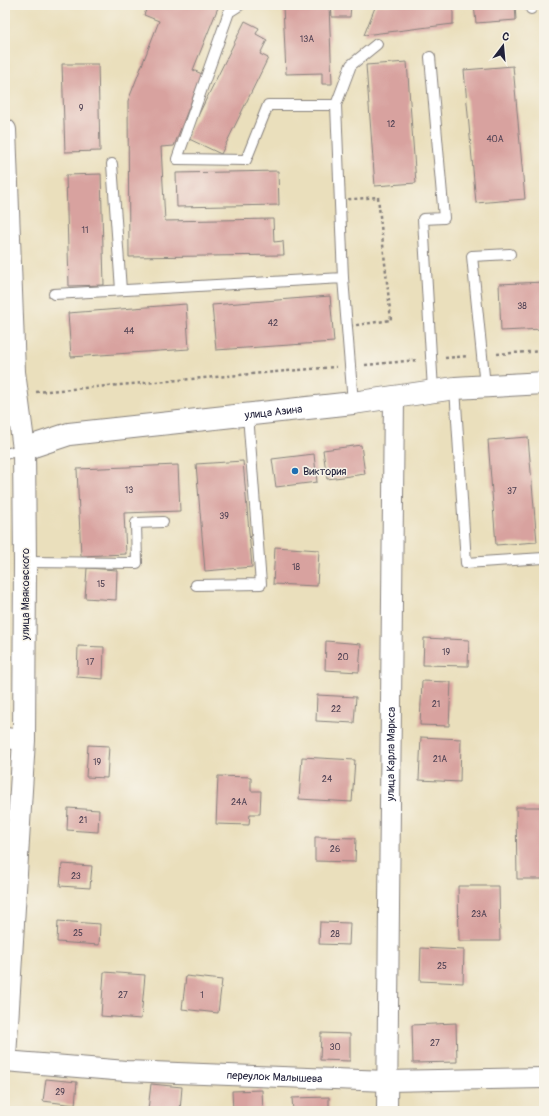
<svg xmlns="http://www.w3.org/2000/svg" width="549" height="1116" font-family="Pangolin,sans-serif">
  <rect width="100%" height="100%" fill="#f7f3e8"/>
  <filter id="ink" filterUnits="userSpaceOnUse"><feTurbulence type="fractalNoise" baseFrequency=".025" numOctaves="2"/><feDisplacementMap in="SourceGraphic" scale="8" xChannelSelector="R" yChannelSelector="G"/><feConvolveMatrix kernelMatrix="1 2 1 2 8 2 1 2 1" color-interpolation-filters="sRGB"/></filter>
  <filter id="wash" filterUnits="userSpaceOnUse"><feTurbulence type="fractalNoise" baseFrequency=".012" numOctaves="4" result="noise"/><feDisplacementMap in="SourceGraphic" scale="16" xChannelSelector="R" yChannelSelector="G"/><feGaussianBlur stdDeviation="0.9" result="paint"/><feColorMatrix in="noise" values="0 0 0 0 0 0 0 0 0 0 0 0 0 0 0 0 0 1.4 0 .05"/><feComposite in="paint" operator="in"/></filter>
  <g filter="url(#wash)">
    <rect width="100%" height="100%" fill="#eadfbc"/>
    <g id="blocks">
      <path fill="#d8a29f" d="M148,5H219L193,70L202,74L174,146L161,147L165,221L273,219L274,242L283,241L284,255L129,257L128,101L159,21L144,15Z
        M283,5H329L332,84H322V73L286,74Z
        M331,5H351L350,17H332Z
        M376,5H453V24L364,35Z
        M474,5H515L516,20L476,23Z
        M245,21L259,28L256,34L267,40L260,54L268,58L221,154L187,138Z
        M407,62L416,183L375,186L366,65Z
        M62,64H98L100,151L65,152Z
        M513,66L525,199L476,203L464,70Z
        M278,171L279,205L177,207L176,173Z
        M101,174L104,285L69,286L66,175Z
        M544,282V329L501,331L499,284Z
        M330,296L334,342L216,350L212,305Z
        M186,304L189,349L71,357L68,313Z
        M528,437L537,542L496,545L488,440Z
        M361,445L365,474L327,479L323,450Z
        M314,454L317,482L276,487L272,459Z
        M243,461L252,567L205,571L196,464Z
        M178,465L180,511L124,513L126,554L81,556L77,469Z
        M275,547L319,550L317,586L273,584Z
        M87,568L117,570L116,600L85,598Z
        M424,638L469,640L468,666L423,665Z
        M326,641L361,644L359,672L325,670Z
        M78,646L104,647L103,679L77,677Z
        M422,681L451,682L449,726L420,725Z
        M317,695L356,697L354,723L316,721Z
        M421,737L461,739L460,782L419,780Z
        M88,745L109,746L107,778L86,777Z
        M302,757L355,760L352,802L299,799Z
        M218,776L251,777V791H261L260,814H250L249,825L216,824Z
        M516,807H544V879H517Z
        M68,808L99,810L98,832L67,830Z
        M315,837L356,838L355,862L315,861Z
        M62,864L92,866L90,888L60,886Z
        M458,886H499L500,941H459Z
        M58,921L100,924L99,945L57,942Z
        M320,922L350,923L349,945L319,944Z
        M421,948L464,950L463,983L420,981Z
        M104,972L145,975L141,1019L101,1016Z
        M186,976L222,980L218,1013L182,1009Z
        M456,1023L457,1062L413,1063L412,1025Z
        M321,1033L350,1034V1061L320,1060Z
        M46,1079L77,1082L75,1105L43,1101Z
        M151,1084L182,1087L180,1111L148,1110Z
        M262,1090L263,1111H233L232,1091Z
        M329,1097V1111H293L292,1098Z"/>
    </g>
  </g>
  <g filter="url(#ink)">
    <use href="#blocks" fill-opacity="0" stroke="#86807c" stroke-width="1"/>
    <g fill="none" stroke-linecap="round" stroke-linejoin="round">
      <defs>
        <path id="service" d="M240,5L229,12L177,159L246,160L268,105H336
          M531,5V9
          M430,57L444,218L423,219L433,390
          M112,164L121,290
          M54,294L343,278
          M485,386L472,256L510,254
          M455,388L466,563L544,558
          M353,403L343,278L336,105L351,65L377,44
          M5,454L24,449
          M25,562L137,563L136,523L163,522
          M196,585L261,584L248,415"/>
        <g id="minor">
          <path d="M5,738L24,740"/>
          <path id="s1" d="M5,1061L126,1071L387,1081L544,1078"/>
          <path id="s2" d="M387,1111L394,397"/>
        </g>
        <g id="tertiary">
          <path d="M5,130L14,372L24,449L25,562L24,740L5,1057"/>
          <path id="s3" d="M24,449L69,434L353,403L455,388L544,383"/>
        </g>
      </defs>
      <use href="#service" stroke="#86807c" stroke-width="12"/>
      <use href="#minor" stroke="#86807c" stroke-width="22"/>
      <use href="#tertiary" stroke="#86807c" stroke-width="24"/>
      <path stroke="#86807c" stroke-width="2.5" stroke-dasharray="3 3" stroke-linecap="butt" d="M378,197L391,320L350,326L343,278L340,200Z
        M497,354L544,351
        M445,358L468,356
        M365,365L418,360
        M36,392L336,367"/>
      <use href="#service" stroke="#fff" stroke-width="10"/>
      <use href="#minor" stroke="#fff" stroke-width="20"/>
      <use href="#tertiary" stroke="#fff" stroke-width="22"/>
    </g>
  </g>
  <circle fill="#1f6fb2" stroke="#f7f3e8" stroke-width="1.5" cx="295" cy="471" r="4"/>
  <g text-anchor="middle" stroke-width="3" stroke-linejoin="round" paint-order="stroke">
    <g font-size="9" fill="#504254">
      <text x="307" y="42">13А</text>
      <text x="81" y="111">9</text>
      <text x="391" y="127">12</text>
      <text x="495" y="142">40А</text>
      <text x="85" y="233">11</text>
      <text x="522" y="309">38</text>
      <text x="273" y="326">42</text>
      <text x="129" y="334">44</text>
      <text x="129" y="493">13</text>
      <text x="512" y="494">37</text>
      <text x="224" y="519">39</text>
      <text x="296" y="570">18</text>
      <text x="101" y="587">15</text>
      <text x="446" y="655">19</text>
      <text x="343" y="660">20</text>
      <text x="90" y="665">17</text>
      <text x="436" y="707">21</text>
      <text x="336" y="712">22</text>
      <text x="440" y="762">21А</text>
      <text x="97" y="765">19</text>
      <text x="327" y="782">24</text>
      <text x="239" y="805">24А</text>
      <text x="83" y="823">21</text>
      <text x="335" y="852">26</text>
      <text x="76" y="879">23</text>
      <text x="479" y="917">23А</text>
      <text x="78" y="936">25</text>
      <text x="335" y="937">28</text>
      <text x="442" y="969">25</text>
      <text x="123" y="998">27</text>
      <text x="202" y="998">1</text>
      <text x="435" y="1046">27</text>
      <text x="335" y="1050">30</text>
      <text x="60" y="1095">29</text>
    </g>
    <g font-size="11" fill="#22223b" stroke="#f7f3e8">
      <text dy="4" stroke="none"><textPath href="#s3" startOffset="253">улица Азина</textPath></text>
      <text transform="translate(25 594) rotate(-90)" y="4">улица Маяковского</text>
      <text dy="4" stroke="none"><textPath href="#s2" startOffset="357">улица Карла Маркса</textPath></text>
      <text dy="4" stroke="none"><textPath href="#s1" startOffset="270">переулок Малышева</textPath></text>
    </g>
    <g font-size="11" fill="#22223b" stroke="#f7f3e8" text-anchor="start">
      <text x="303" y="475">Виктория</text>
    </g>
  </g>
  <rect width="549" height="1116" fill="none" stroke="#f7f3e8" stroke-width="20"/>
  <g transform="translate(503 46) rotate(16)" stroke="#f7f3e8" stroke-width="3" paint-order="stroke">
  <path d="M0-3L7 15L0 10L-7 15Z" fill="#22223b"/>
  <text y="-6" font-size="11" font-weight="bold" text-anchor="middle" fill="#22223b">С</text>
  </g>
</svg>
